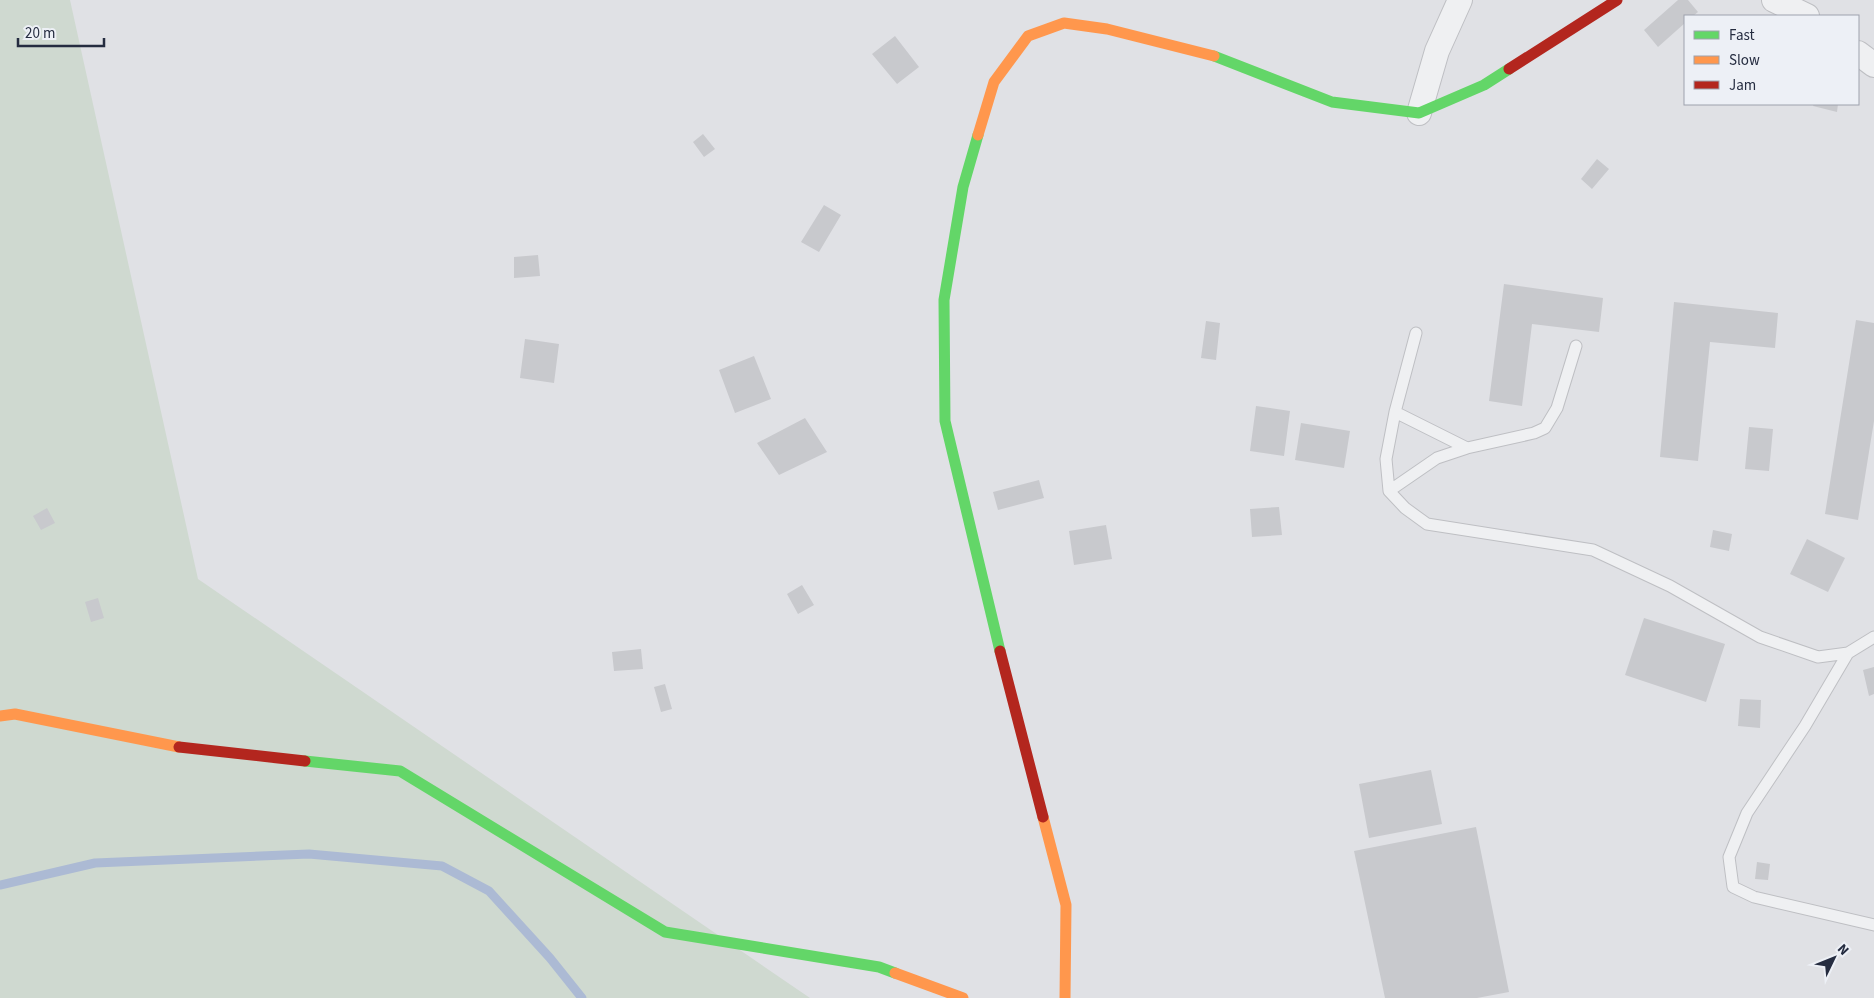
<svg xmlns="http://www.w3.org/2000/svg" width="1874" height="998" font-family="'Source Sans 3',sans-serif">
  <rect width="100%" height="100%" fill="#e0e1e5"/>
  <path fill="#cfd9d0" d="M0,0H70L198,579L810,998H0Z"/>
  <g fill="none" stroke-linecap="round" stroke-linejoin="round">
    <path stroke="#acbad4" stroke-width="9" d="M0,885L95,863L309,854L442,866L489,891L550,958L582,998"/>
  </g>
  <path fill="#c8c9cd" d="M1678,0H1688L1698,12L1693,16H1685V23L1658,47L1644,30Z
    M895,36L919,67L897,84L872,54Z
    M1814,104H1838L1837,112L1813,106Z
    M703,134L715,149L704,157L693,142Z
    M1597,159L1609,169L1592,189L1581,179Z
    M824,205L841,215L819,252L801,242Z
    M538,255L540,276L514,278V257Z
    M1504,284L1603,298L1599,332L1532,324L1522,406L1489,401Z
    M1674,302L1778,313L1775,348L1710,342L1698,461L1660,457Z
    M1856,320L1874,323V421L1858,520L1825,514Z
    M1206,321L1220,323L1216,360L1201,358Z
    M525,339L559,344L554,383L520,378Z
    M754,356L771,399L735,413L719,370Z
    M1256,406L1290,411L1284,456L1250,451Z
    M805,418L827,452L779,475L757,443Z
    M1301,423L1350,431L1344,468L1295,460Z
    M1749,427L1773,429L1769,471L1745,469Z
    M1039,480L1044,498L998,510L993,492Z
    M1279,507L1282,535L1252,537L1250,509Z
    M47,508L55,523L41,530L33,516Z
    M1106,525L1112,559L1074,565L1069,531Z
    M1713,530L1732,534L1729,551L1710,547Z
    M1807,539L1845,558L1828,592L1790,574Z
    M802,585L814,605L798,614L787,594Z
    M98,598L104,618L91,622L85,602Z
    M1644,618L1725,644L1706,702L1625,675Z
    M641,649L643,669L614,671L612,652Z
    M1874,667V694L1869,696L1863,670Z
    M665,684L672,709L661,712L654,687Z
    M1740,699L1761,700L1760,728L1738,726Z
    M1431,770L1442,824L1369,838L1359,784Z
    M1476,827L1509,992L1477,998H1385L1354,851Z
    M1757,862L1770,864L1768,880L1755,879Z"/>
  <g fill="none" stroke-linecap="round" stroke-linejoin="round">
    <defs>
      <path id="lane" d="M1416,333L1395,412L1386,459L1389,491L1405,508L1427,524L1593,550L1670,586L1760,637L1818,657L1848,653L1874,637
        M1395,412L1467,448
        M1389,491L1437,458L1467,448L1534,433L1545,428L1557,408L1576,346
        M1848,653L1805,726L1747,813L1729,857L1733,887L1754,897L1874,925"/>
      <path id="street" d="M1774,0L1807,16
        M1858,53L1874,65
        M1419,113L1437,51L1460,0"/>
    </defs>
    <use href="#lane" stroke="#bebfc3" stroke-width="13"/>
    <use href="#street" stroke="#bebfc3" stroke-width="26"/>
    <use href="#lane" stroke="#eff0f2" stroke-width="11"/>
    <use href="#street" stroke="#eff0f2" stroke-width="24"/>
    <path stroke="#63d668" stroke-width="11" d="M1214,56L1332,102L1419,113L1484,85L1509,69
      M978,135L963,187L944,300L945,421L1000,651
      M305,761L400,771L665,932L879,967L895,973"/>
    <path stroke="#ff974d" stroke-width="11" d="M978,135L994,82L1028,36L1064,23L1107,29L1214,56
      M0,716L15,714L179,747
      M1043,817L1066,905L1065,998
      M895,973L963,998"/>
    <path stroke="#b3261e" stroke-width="11" d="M1509,69L1617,0
      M1000,651L1043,817
      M179,747L305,761"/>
  </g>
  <rect x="1684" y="15" width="175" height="90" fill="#edf0f6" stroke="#9da2ad"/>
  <rect x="1694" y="31" width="25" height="8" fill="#63d668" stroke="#9da2ad"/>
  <text x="1729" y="40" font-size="15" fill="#252c40">Fast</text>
  <rect x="1694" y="56" width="25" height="8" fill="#ff974d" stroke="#9da2ad"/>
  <text x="1729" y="65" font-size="15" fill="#252c40">Slow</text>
  <rect x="1694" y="81" width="25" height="8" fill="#b3261e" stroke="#9da2ad"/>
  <text x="1729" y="90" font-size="15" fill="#252c40">Jam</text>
  <g transform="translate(1834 958) rotate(47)" stroke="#edf0f6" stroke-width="4" paint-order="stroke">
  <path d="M0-4L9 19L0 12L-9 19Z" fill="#252c40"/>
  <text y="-8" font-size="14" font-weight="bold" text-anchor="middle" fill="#252c40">N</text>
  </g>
  <path d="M18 38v8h86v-8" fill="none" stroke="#252c40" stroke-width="2.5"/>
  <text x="25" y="38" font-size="15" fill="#252c40" stroke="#edf0f6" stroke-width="4" paint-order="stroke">20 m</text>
</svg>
